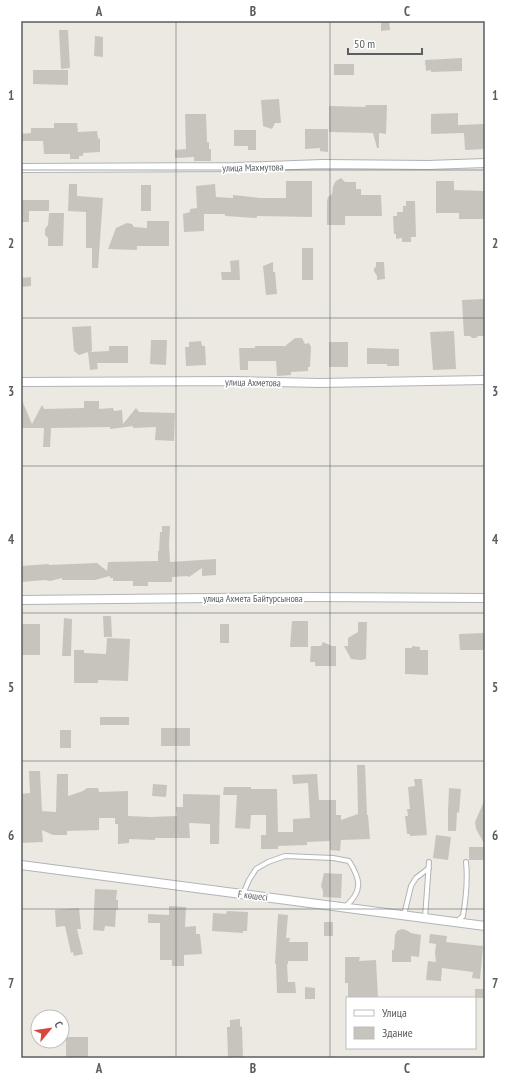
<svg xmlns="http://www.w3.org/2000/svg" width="506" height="1079" font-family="'PT Sans Narrow',sans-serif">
  <rect width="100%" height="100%" fill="#ebe9e1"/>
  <path fill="#c7c4be" d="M381,21H389L390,30L381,31Z
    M59,30H68L70,68L61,69Z
    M95,36L103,37V57L94,56Z
    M462,58V71L431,72V70L426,71L425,60Z
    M334,64H354V75H334Z
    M33,70H68V85L33,84Z
    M279,99L281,123H275L272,129L263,126L261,100Z
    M366,105H387L386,134L379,133V148H377L373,133L329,132V106L365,107Z
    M458,113V125L485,124V149L465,150L464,133L431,134V114Z
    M185,114H206L207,142H209V149H211V161H194V157L175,158V150L186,149Z
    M54,123H77L78,132L97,131L98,138L100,139V152L83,153V156H79V159H70V154H44L43,141H21V134L31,133V128H54Z
    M305,129H328V152L320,151V148L305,149Z
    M234,130H256V150H248V146H234Z
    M341,178L345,182H356V189H361V195H381L382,216H345V225H327V201L328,197L332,194L333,186L336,181Z
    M286,181H312V217L257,216V218L225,216V214H204V231L184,232L183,214L190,212V209L197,208L196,186L215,184L216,197L233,198V195L260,198H286Z
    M436,181H454V190L485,191V219H459V213H436Z
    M69,184H77V196L103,198L98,268H92V248H86V212L68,211Z
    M141,185H151V211H141Z
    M21,200H49V211H29V222H21Z
    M406,201H415L416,237H411V242H402V238L396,239V234H394L393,216H397V212H403V206H406Z
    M49,213H64L63,246H48V238L45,235V229L48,225Z
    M147,221H169V246H137V250L108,249L116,228L127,223L132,224L134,227L147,228Z
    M302,248H313V280H302Z
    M239,260L240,280H222L221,272H231L230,261Z
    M273,262V272H275L277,294L266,295L263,266Z
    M376,262H384L385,279L377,280V276L374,271V268L376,267Z
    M31,277V286L21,287V278Z
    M484,299L485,304V336H478L476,338H472L470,336H464L462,300Z
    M91,326L92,351L90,352L109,351V346H128V363H97L98,369L90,370L88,352L79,355L74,351L72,327Z
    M454,331L456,369L433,370L430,332Z
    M295,338H302L305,344L309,343L311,347L310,367H308V371L291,372V375L277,376L276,361H248V370H240L239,348H255V346H284V347Z
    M151,340H167L166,365L150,364Z
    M201,341L202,346H205L206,365L186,366L185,347H189V342Z
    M329,342H348V367H329Z
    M367,348L399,349V366H387V364H367Z
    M21,398L32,424L42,405L44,409L84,408V401H99V409L113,408L114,411L122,410L123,424L136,408L139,412L175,413L174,441L155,440L156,427L133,428V426L110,429V427L51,428L50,447H43L44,428H21Z
    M162,526H170L169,545L170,562L216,559V575L202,576V568L189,577L187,576L172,577V582H148V586H133V581H113V578H110V576L95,580H62V578L50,581L45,580L21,582V566L49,564V565L97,563L107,571L108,562L158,561V551H159L160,532H162Z
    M103,616H111L112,637H104Z
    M64,618L72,619L71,656H62Z
    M292,621H308V647H290Z
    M358,622H367L366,659L361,660L351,659L344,646H348V638L358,632Z
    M22,624H40V655H22Z
    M220,624H229V643H220Z
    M485,633V650H460L459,634Z
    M107,638L130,639L128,681L98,680V683H74V650H84V653L106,654Z
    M323,642L332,646H336V666H315V662H310L311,646H321Z
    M412,646L420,647V650H428V675L405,674V648H412Z
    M100,717H129V725H100Z
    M161,728H190V746H161Z
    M60,730H71V748H60Z
    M357,765H365L367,815H368L370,839L341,840L340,851L330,850V841L307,842V845L278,846V849H261V835H266V815H251L250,829L235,828L237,795H223L224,787H251V789H277L278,832H293V819L310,818L308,783L293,784L292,775L317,774L319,800H336V815H341V820L358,814Z
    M29,771H40L42,811L56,812L57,774H68V796L83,791L87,788H98L99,792L128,791V816L150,817L177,816L176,807H183V794L220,795L219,844H210V824L189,823L190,838H155V840L129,839V843L118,844V824H115V818H99V830L67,831V835H53L42,830L43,842L21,843V794L30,793Z
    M414,779H422L427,835L410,836V834H407L405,816H408L407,809H410L408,787L415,786Z
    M153,784L167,785L166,797L152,796Z
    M449,788L461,789L459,813L457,812L456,831H448V812Z
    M485,799V845L476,829L475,822Z
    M436,835L451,837L448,860L433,858Z
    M469,847H485V860H469Z
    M324,873L342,874L341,898L323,897V891L321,886Z
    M95,889L117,890L116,900H118V910H116L115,927L105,926L104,931L93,930Z
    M169,906L186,907L185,927L196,926V934H200L202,954L184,955V966H172V960H160V923H148V914L169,915Z
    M79,908L81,929H77L83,954L74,956L73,952L71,953L65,926L56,927L55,910Z
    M227,911L248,912L247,931H243V933L212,931L213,913L226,914Z
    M278,914L288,915L286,938H290L289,942H308V961H288V964H287L288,982H295L296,993H277L276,964H275Z
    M324,922H333V936H324Z
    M402,929L406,930L411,933L421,935L419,957L411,956V962H392V950H394L395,935L397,931Z
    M430,934L447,936L446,942L483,946L480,979L472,978L473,972L442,968L441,981L426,980L428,961L436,962L435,953L436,944L429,943Z
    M345,957H360L359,961L376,960L378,998H348V983H345Z
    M305,987L315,988V999H305Z
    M475,989H485V998H475Z
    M240,1019V1026L242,1027L243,1058H228L227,1027H230V1020Z
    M66,1037H88V1058H66Z"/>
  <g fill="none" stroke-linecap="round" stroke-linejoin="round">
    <defs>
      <path id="service" d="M243,894L249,880L256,869L268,862L285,856L333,858L349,861C361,880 363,891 345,907
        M404,915L411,886L416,878L429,868
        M425,918L429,862
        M456,922L463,916C466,898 468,880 466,862"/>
      <path id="minor" d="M21,168L237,167L323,164L428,165L485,163
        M21,382L236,381L319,383L485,380
        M21,600L313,597L485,598
        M21,865L485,926"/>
    </defs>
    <use href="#service" stroke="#b2b4b8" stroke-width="6"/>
    <use href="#minor" stroke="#b2b4b8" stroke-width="10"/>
    <use href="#service" stroke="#fff" stroke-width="4"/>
    <use href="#minor" stroke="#fff" stroke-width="8"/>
  </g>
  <path fill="none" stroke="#5a5d61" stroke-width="1" stroke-opacity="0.55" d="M176,21V1058M330,21V1058M21,170H485M21,318H485M21,466H485M21,613H485M21,761H485M21,909H485"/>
  <g text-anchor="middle" stroke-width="3.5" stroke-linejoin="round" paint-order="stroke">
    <g font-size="10" fill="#5a5d61" stroke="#fff">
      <text transform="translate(253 167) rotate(-1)" y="4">улица Махмутова</text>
      <text transform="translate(253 382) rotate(1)" y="4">улица Ахметова</text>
      <text x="253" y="602">улица Ахмета Байтурсынова</text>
      <text transform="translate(253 895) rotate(7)" y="4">F көшесі</text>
    </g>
  </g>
  <rect width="506" height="1079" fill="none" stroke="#ffffff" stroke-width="44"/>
  <rect x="346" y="997" width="130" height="52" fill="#ffffff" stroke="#bdbec0"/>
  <rect x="354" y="1010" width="20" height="6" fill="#ffffff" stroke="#bdbec0"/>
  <text x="382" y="1017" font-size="12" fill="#5a5d61">Улица</text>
  <rect x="354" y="1027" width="20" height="12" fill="#c7c4be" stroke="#bdbec0"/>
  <text x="382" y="1037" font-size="12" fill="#5a5d61">Здание</text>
  <g transform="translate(50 1029) rotate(61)"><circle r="19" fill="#ffffff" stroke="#bdbec0"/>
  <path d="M0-3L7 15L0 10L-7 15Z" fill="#d7483b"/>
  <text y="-6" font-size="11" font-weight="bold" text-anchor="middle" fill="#5a5d61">С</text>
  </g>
  <path d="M348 48v6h74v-6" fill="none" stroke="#5a5d61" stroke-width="2"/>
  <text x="354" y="48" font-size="12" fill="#5a5d61" stroke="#ffffff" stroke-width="3" paint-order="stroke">50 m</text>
  <rect x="22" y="22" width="462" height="1035" fill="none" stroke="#5a5d61" stroke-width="1.5"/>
  <g font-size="13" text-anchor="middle" font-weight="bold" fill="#5a5d61">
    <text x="99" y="16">A</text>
    <text x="253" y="16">B</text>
    <text x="407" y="16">C</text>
    <text x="11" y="100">1</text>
    <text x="495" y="100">1</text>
    <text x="11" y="248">2</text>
    <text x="495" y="248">2</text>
    <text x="11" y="396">3</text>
    <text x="495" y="396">3</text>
    <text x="11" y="544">4</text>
    <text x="495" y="544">4</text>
    <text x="11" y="692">5</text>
    <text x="495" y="692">5</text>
    <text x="11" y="840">6</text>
    <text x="495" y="840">6</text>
    <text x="11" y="988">7</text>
    <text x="495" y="988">7</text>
    <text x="99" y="1073">A</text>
    <text x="253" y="1073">B</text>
    <text x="407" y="1073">C</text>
  </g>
</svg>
